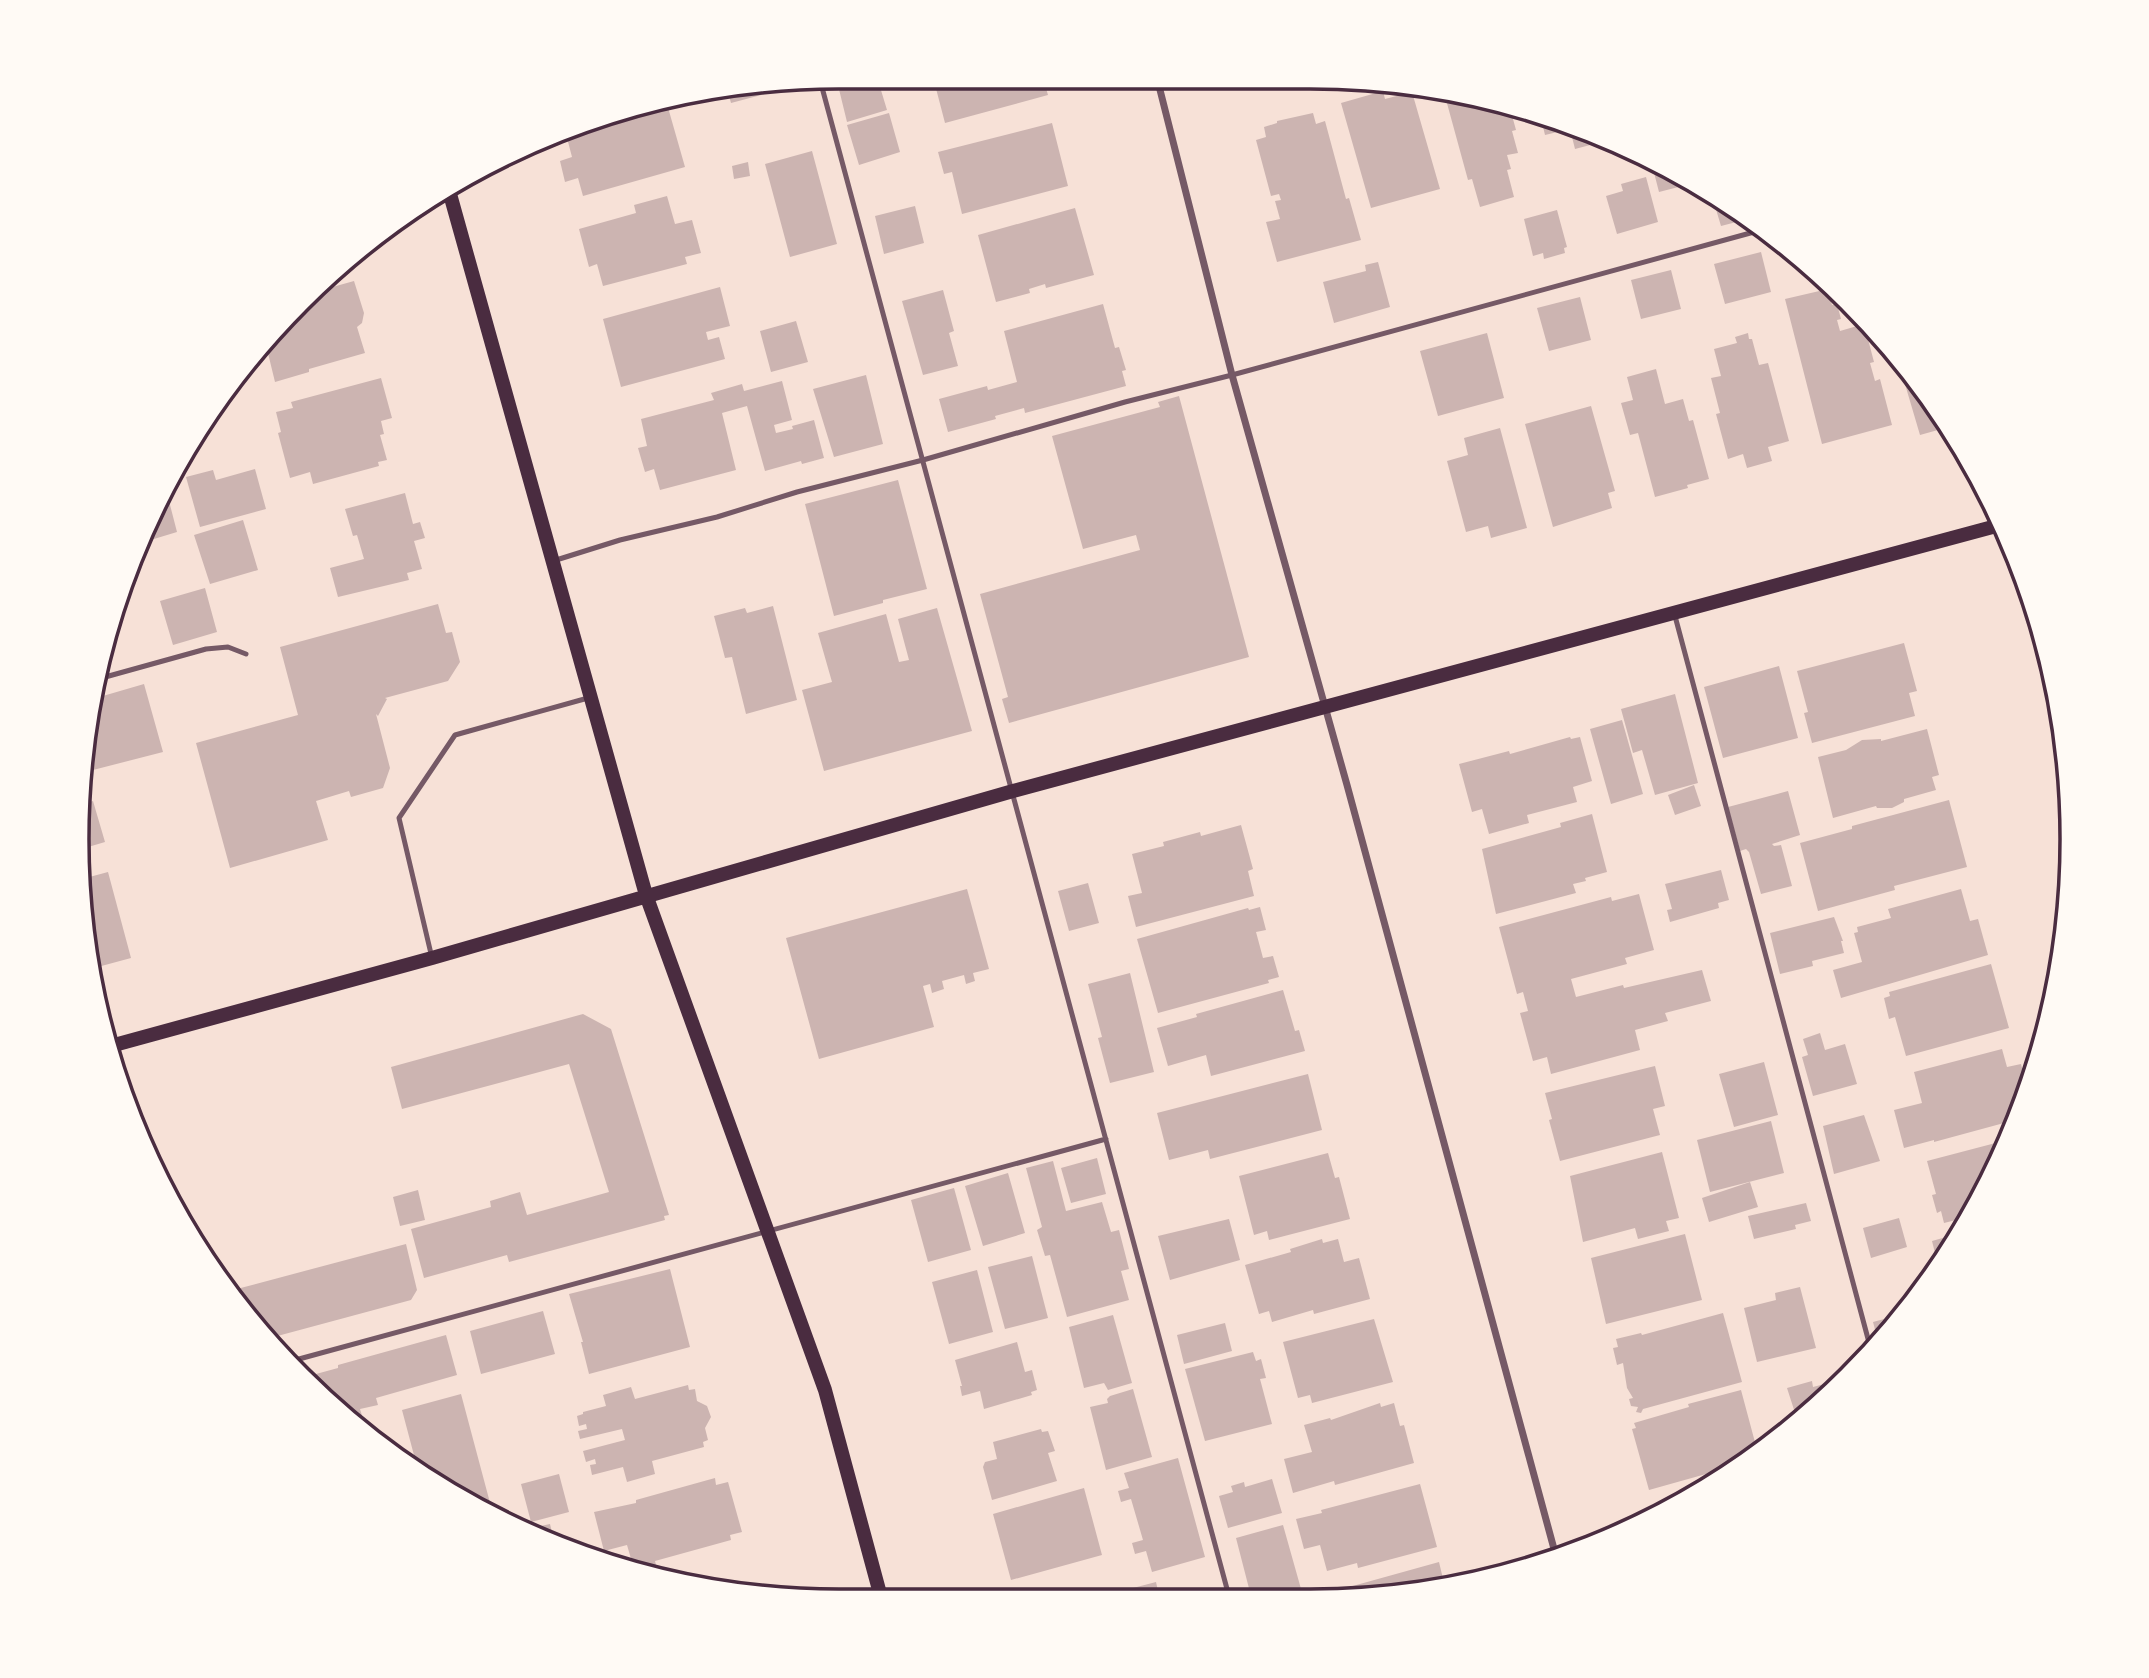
<svg xmlns="http://www.w3.org/2000/svg" width="2149" height="1678" font-family="'Playfair Display',serif">
  <rect width="100%" height="100%" fill="#f7e1d7"/>
  <path fill="#ccb4b1" d="M836,77H877L887,110L847,122Z
    M933,77L1043,78L1048,95L945,123Z
    M785,84L786,87L772,92L731,103L728,92Z
    M1383,91L1385,99L1412,92L1440,189L1371,208L1341,103Z
    M1445,96L1510,108L1516,130L1512,131L1518,153L1507,155L1511,169L1507,170L1514,197L1480,207L1472,179L1468,180Z
    M667,104L685,167L583,196L578,178L565,182L560,161L572,157L566,134L583,127Z
    M889,113L900,152L859,165L847,125Z
    M1313,113L1316,124L1325,121L1346,199L1349,198L1361,240L1277,262L1266,222L1280,219L1275,201L1281,200L1279,194L1271,196L1256,140L1266,137L1264,127L1277,123V121Z
    M1540,114L1555,117L1609,140L1575,149L1570,129L1545,135Z
    M1052,123L1068,186L962,214L952,172L944,174L938,152Z
    M812,151L837,244L790,257L765,164Z
    M1650,157L1689,182L1690,184L1659,192Z
    M748,162L750,176L734,179L732,166Z
    M1646,177L1658,222L1617,234L1606,196L1623,191L1621,184Z
    M667,196L675,224L692,220L701,253L685,257L687,264L603,286L597,264L589,267L579,229L636,213L634,205Z
    M1712,196L1722,202L1748,219L1721,226Z
    M915,206L924,243L884,254L875,216Z
    M1075,208L1094,275L1046,288L1045,284L1029,289L1030,293L996,302L978,235Z
    M1557,210L1567,247L1564,248L1565,253L1544,259L1543,253L1533,256L1524,219Z
    M1761,252L1771,292L1725,304L1714,264Z
    M1378,262L1390,307L1334,323L1323,282L1366,271L1365,265Z
    M1671,270L1681,309L1641,319L1631,280Z
    M327,280L329,288L354,281L364,313L362,323L357,327L365,353L309,369V372L275,382L266,345L300,300Z
    M720,287L730,326L706,332L708,340L719,337L725,359L621,387L603,319Z
    M1828,289L1832,305L1837,304L1841,319L1837,320L1840,331L1864,324L1874,362L1870,363L1875,381L1880,379L1892,425L1822,444L1785,299Z
    M943,290L954,331L949,333L958,366L923,375L902,301Z
    M1580,297L1591,340L1549,351L1537,308Z
    M1103,304L1115,348L1119,347L1126,370L1122,371L1126,386L1025,413L1024,408L995,416L996,419L948,432L939,399L987,386L988,390L1017,382L1004,331Z
    M796,321L808,362L771,372L760,331Z
    M1487,333L1504,398L1438,416L1420,351Z
    M1748,333L1749,339H1752L1759,365L1768,363L1789,441L1768,447L1772,461L1747,468L1743,454L1728,459L1716,414L1720,413L1711,378L1721,376L1714,349L1737,343L1735,337Z
    M1897,357H1898L1954,436L1948,438L1945,428L1920,435Z
    M1656,369L1665,404L1683,399L1689,421L1693,420L1709,479L1687,485L1688,488L1655,497L1638,433L1630,435L1621,403L1633,400L1627,377Z
    M866,375L883,444L834,457L813,389Z
    M381,378L392,418L381,421L384,434L380,435L387,460L378,462L379,466L313,484L310,472L290,478L278,433L281,432L276,412L293,408L291,402Z
    M782,381L792,420L774,425L776,433L793,429L792,426L814,420L824,458L802,464L801,461L765,471L747,406L722,413L736,470L660,490L654,469L645,472L638,448L647,446L641,419L714,400L711,393L742,384L744,391Z
    M1179,396L1249,657L1009,723L1002,699L1008,697L980,594L1140,550L1136,535L1083,549L1052,436L1160,407L1158,402Z
    M1591,406L1615,491L1608,493L1612,508L1553,527L1525,424Z
    M1500,428L1527,528L1491,538L1488,526L1466,532L1447,461L1468,455L1464,438Z
    M255,469L266,509L200,527L186,477L213,470L216,480Z
    M898,480L927,589L883,600V603L834,616L805,504Z
    M405,493L413,524L420,522L425,538L414,541L422,569L407,573L409,580L338,597L330,568L364,559L357,535L353,536L345,509Z
    M169,501L177,532L144,542L160,503Z
    M243,520L258,570L210,584L194,535Z
    M205,588L217,632L173,645L160,601Z
    M438,604L446,633L452,632L460,662L448,681L385,698L387,699L378,716L376,714L390,768L383,788L351,797L349,791L316,801L328,840L230,868L196,743L298,715L280,647Z
    M773,606L797,700L746,714L732,657L725,658L714,616L745,608L747,613Z
    M937,608L972,731L824,771L802,690L832,682L818,633L886,614L899,662L909,660L898,619Z
    M1904,643L1917,691L1909,693L1915,716L1812,743L1804,713L1808,712L1797,671Z
    M1779,666L1798,738L1723,758L1704,687Z
    M144,684L163,752L93,770L88,752L96,698Z
    M1675,694L1698,783L1655,795L1642,750L1633,753L1621,709Z
    M1622,720L1643,794L1611,804L1590,729Z
    M1927,729L1939,775L1932,777L1936,790L1904,799V802L1892,808H1877L1876,806L1833,818L1818,757L1846,750L1862,740L1881,739V741Z
    M1570,737L1571,739L1580,737L1592,781L1573,787L1577,802L1527,815L1529,823L1489,834L1482,809L1472,812L1459,764L1509,751L1510,754Z
    M1694,785L1701,806L1675,815L1668,795Z
    M1788,791L1800,835L1772,844L1774,846L1781,845L1792,886L1761,894L1749,852L1746,849L1740,851L1728,807Z
    M1949,800L1967,867L1894,886L1895,890L1818,911L1800,843L1852,829V826Z
    M93,801L105,842L78,850L77,839L82,805Z
    M1592,814L1607,872L1585,878L1586,881L1573,884L1576,893L1496,914L1482,849L1561,827L1560,823Z
    M1241,825L1253,869L1248,871L1254,896L1136,927L1128,896L1142,893L1132,854L1164,846L1163,842L1200,832L1201,836Z
    M1721,870L1729,900L1718,903L1719,908L1670,922L1667,910L1672,909L1665,884Z
    M108,872L131,958L94,968L82,879Z
    M1088,883L1099,923L1069,931L1058,891Z
    M967,889L989,969L973,973L975,981L966,984L964,975L942,981L944,989L932,993L930,984L923,986L934,1027L819,1059L786,938Z
    M1961,889L1970,921L1978,919L1988,955L1841,998L1833,970L1862,962L1854,933L1858,932L1857,927L1891,918L1888,909Z
    M1639,894L1654,950L1625,958L1627,964L1571,979L1576,997L1623,985L1624,988L1702,970L1711,1001L1665,1013L1668,1021L1635,1030L1640,1050L1551,1074L1547,1057L1533,1061L1520,1013L1528,1011L1523,992L1517,994L1499,927L1611,897L1612,901Z
    M1260,907L1266,930L1256,932L1263,958L1273,956L1279,977L1268,980L1269,983L1158,1013L1137,939L1248,908L1249,910Z
    M1834,917L1843,941H1841L1844,953L1812,961L1813,966L1780,974L1770,933Z
    M1991,964L2009,1028L1906,1056L1895,1017L1889,1019L1884,998L1890,996L1889,992Z
    M1130,973L1154,1072L1110,1083L1098,1038L1102,1037L1088,984Z
    M1283,990L1295,1031L1299,1030L1305,1051L1211,1076L1206,1055L1168,1066L1157,1028L1197,1017L1196,1014Z
    M583,1014L611,1029L669,1215L664,1216L665,1220L509,1262L507,1255L424,1278L411,1229L491,1207L490,1201L520,1192L527,1215L609,1192L569,1064L402,1109L391,1067Z
    M1820,1033L1825,1050L1845,1044L1857,1084L1813,1096L1802,1057L1808,1055L1803,1039Z
    M2002,1049L2007,1067L2021,1064L2027,1087L2015,1120L1934,1142V1140L1904,1148L1894,1110L1922,1103L1914,1072Z
    M1764,1062L1778,1115L1734,1127L1719,1074Z
    M1655,1066L1665,1106L1653,1109L1660,1135L1560,1161L1549,1120L1552,1119L1545,1093Z
    M1308,1074L1322,1130L1210,1159L1208,1150L1169,1160L1157,1113Z
    M1864,1115L1880,1161L1834,1174L1823,1126Z
    M1771,1121L1784,1173L1710,1192L1697,1140Z
    M2007,1140L1994,1176L1968,1217L1944,1223L1941,1211L1937,1213L1932,1195L1936,1194L1927,1161Z
    M1662,1152L1679,1218L1666,1221L1669,1231L1638,1239L1635,1228L1583,1242L1570,1176Z
    M1328,1153L1335,1178L1339,1177L1350,1219L1269,1240L1267,1231L1254,1235L1239,1176Z
    M1097,1158L1106,1194L1071,1203L1061,1168Z
    M1053,1161L1066,1211L1102,1202L1111,1232L1119,1230L1129,1269L1121,1271L1129,1300L1067,1317L1050,1255L1045,1256L1037,1230L1042,1227L1026,1168Z
    M1008,1173L1025,1233L983,1246L965,1186Z
    M1750,1182L1758,1207L1709,1222L1702,1198Z
    M954,1188L971,1250L928,1262L911,1200Z
    M418,1190L425,1220L400,1226L393,1197Z
    M1806,1203L1811,1221L1795,1225L1796,1229L1754,1239L1748,1216Z
    M1899,1218L1907,1247L1871,1258L1863,1228Z
    M1229,1219L1240,1260L1170,1280L1158,1236Z
    M1685,1234L1702,1300L1606,1324L1591,1258Z
    M1957,1234L1938,1265L1932,1241Z
    M1322,1239L1323,1243L1338,1239L1344,1262L1359,1258L1370,1299L1314,1314L1313,1310L1272,1322L1269,1311L1259,1314L1245,1265L1291,1252L1290,1249Z
    M406,1244L417,1290L411,1300L270,1338L233,1290Z
    M1032,1256L1048,1318L1005,1329L988,1267Z
    M670,1269L690,1347L589,1374L581,1342H583L569,1294Z
    M977,1270L993,1332L949,1344L932,1282Z
    M1800,1287L1816,1348L1757,1362L1744,1308L1776,1300L1775,1293Z
    M543,1311L555,1354L481,1374L470,1331Z
    M1723,1313L1742,1382L1643,1409L1641,1413L1636,1412L1638,1407L1631,1406L1629,1399L1633,1398L1627,1388L1623,1363L1617,1365L1613,1348L1618,1347L1616,1339L1641,1333L1642,1335Z
    M1113,1315L1132,1383L1108,1390L1104,1383L1084,1388L1069,1327Z
    M1899,1315L1900,1318L1878,1341L1873,1322Z
    M1374,1319L1393,1382L1312,1403L1310,1395L1298,1398L1283,1342Z
    M1225,1323L1232,1351L1184,1364L1177,1335Z
    M446,1335L457,1375L376,1398L378,1405L360,1409L367,1432L298,1375L304,1373L305,1377L338,1368V1365Z
    M1017,1342L1025,1372L1032,1370L1037,1390L1031,1392L1032,1395L984,1409L980,1391L962,1396L960,1386H962L955,1360Z
    M1253,1352L1256,1361L1261,1359L1266,1378L1260,1379L1272,1424L1205,1441L1185,1369Z
    M1812,1381L1813,1387L1836,1381L1837,1386L1813,1412L1797,1419L1787,1388Z
    M688,1385L689,1390L695,1389L697,1401L707,1406L711,1417L705,1428L708,1440L703,1442L704,1447L652,1461L655,1474L627,1482L623,1467L592,1475L590,1465L596,1464L595,1459L586,1462L583,1451L625,1440L622,1429L580,1439L578,1431L587,1429L586,1424L579,1426L577,1416L583,1414V1412L606,1406L603,1395L631,1387L635,1399Z
    M1133,1389L1152,1457L1106,1470L1090,1407L1108,1403L1107,1399L1110,1396Z
    M1741,1390L1756,1446L1751,1447L1753,1455L1738,1465L1649,1490L1632,1429L1636,1428L1634,1423L1689,1407L1688,1404Z
    M461,1394L493,1514L415,1472L408,1466L407,1461L415,1459L402,1410Z
    M1380,1403L1381,1407L1394,1403L1400,1426L1404,1425L1414,1463L1335,1485L1334,1481L1293,1493L1284,1459L1312,1452L1304,1425L1330,1418L1331,1420Z
    M1041,1429L1042,1432L1048,1431L1055,1451L1048,1453L1057,1481L992,1500L983,1467L985,1462L997,1459L993,1442Z
    M1178,1458L1205,1557L1152,1572L1146,1551L1135,1554L1132,1543L1143,1540L1131,1499L1121,1502L1118,1491L1129,1488L1124,1473Z
    M559,1474L569,1512L531,1522L521,1484Z
    M715,1478L716,1485L728,1482L742,1532L730,1535L731,1540L655,1561L659,1577L634,1569L627,1545L604,1551L594,1512L636,1503V1500Z
    M1272,1479L1282,1513L1228,1528L1219,1496L1233,1492L1231,1486L1244,1482L1245,1487Z
    M1420,1484L1437,1547L1358,1568L1357,1563L1327,1571L1320,1545L1304,1549L1296,1519L1322,1513L1321,1510Z
    M1084,1488L1102,1555L1011,1580L993,1514Z
    M1697,1494L1691,1499L1656,1515L1654,1506Z
    M550,1524L555,1545L528,1532L527,1529Z
    M1283,1525L1303,1596L1291,1600H1252L1236,1538Z
    M1439,1562L1444,1583L1360,1599H1326L1324,1594Z
    M1156,1582L1160,1600H1091V1599Z
    M753,1583L756,1593L726,1590L740,1586Z"/>
  <g fill="none" stroke-linecap="round" stroke-linejoin="round">
    <path stroke="#755966" stroke-width="5" d="M820,80L1230,1600
      M553,561L620,540L717,517L797,492L923,460L1125,402L1232,375L1765,229
      M1675,616L1871,1350
      M98,679L206,649L228,647L246,654
      M432,958L399,818L455,735L588,698
      M288,1362L1106,1139"/>
    <path stroke="#755966" stroke-width="7" d="M1157,78L1232,375L1347,785L1557,1560
      M2018,564L2066,743"/>
    <path stroke="#4a2c40" stroke-width="14" d="M448,187L646,895L825,1390L882,1601
      M107,1047L432,958L1013,791L2000,525"/>
  </g>
  <path d="M0 0H2149V1678H0ZM839 89H1310A750 750 0 0 1 2060 839V839A750 750 0 0 1 1310 1589H839A750 750 0 0 1 89 839V839A750 750 0 0 1 839 89Z" fill="#fffaf5" fill-rule="evenodd"/>
  <path fill="none" stroke="#4a2c40" stroke-width="3.5" d="M839 89H1310A750 750 0 0 1 2060 839V839A750 750 0 0 1 1310 1589H839A750 750 0 0 1 89 839V839A750 750 0 0 1 839 89Z"/>
</svg>
